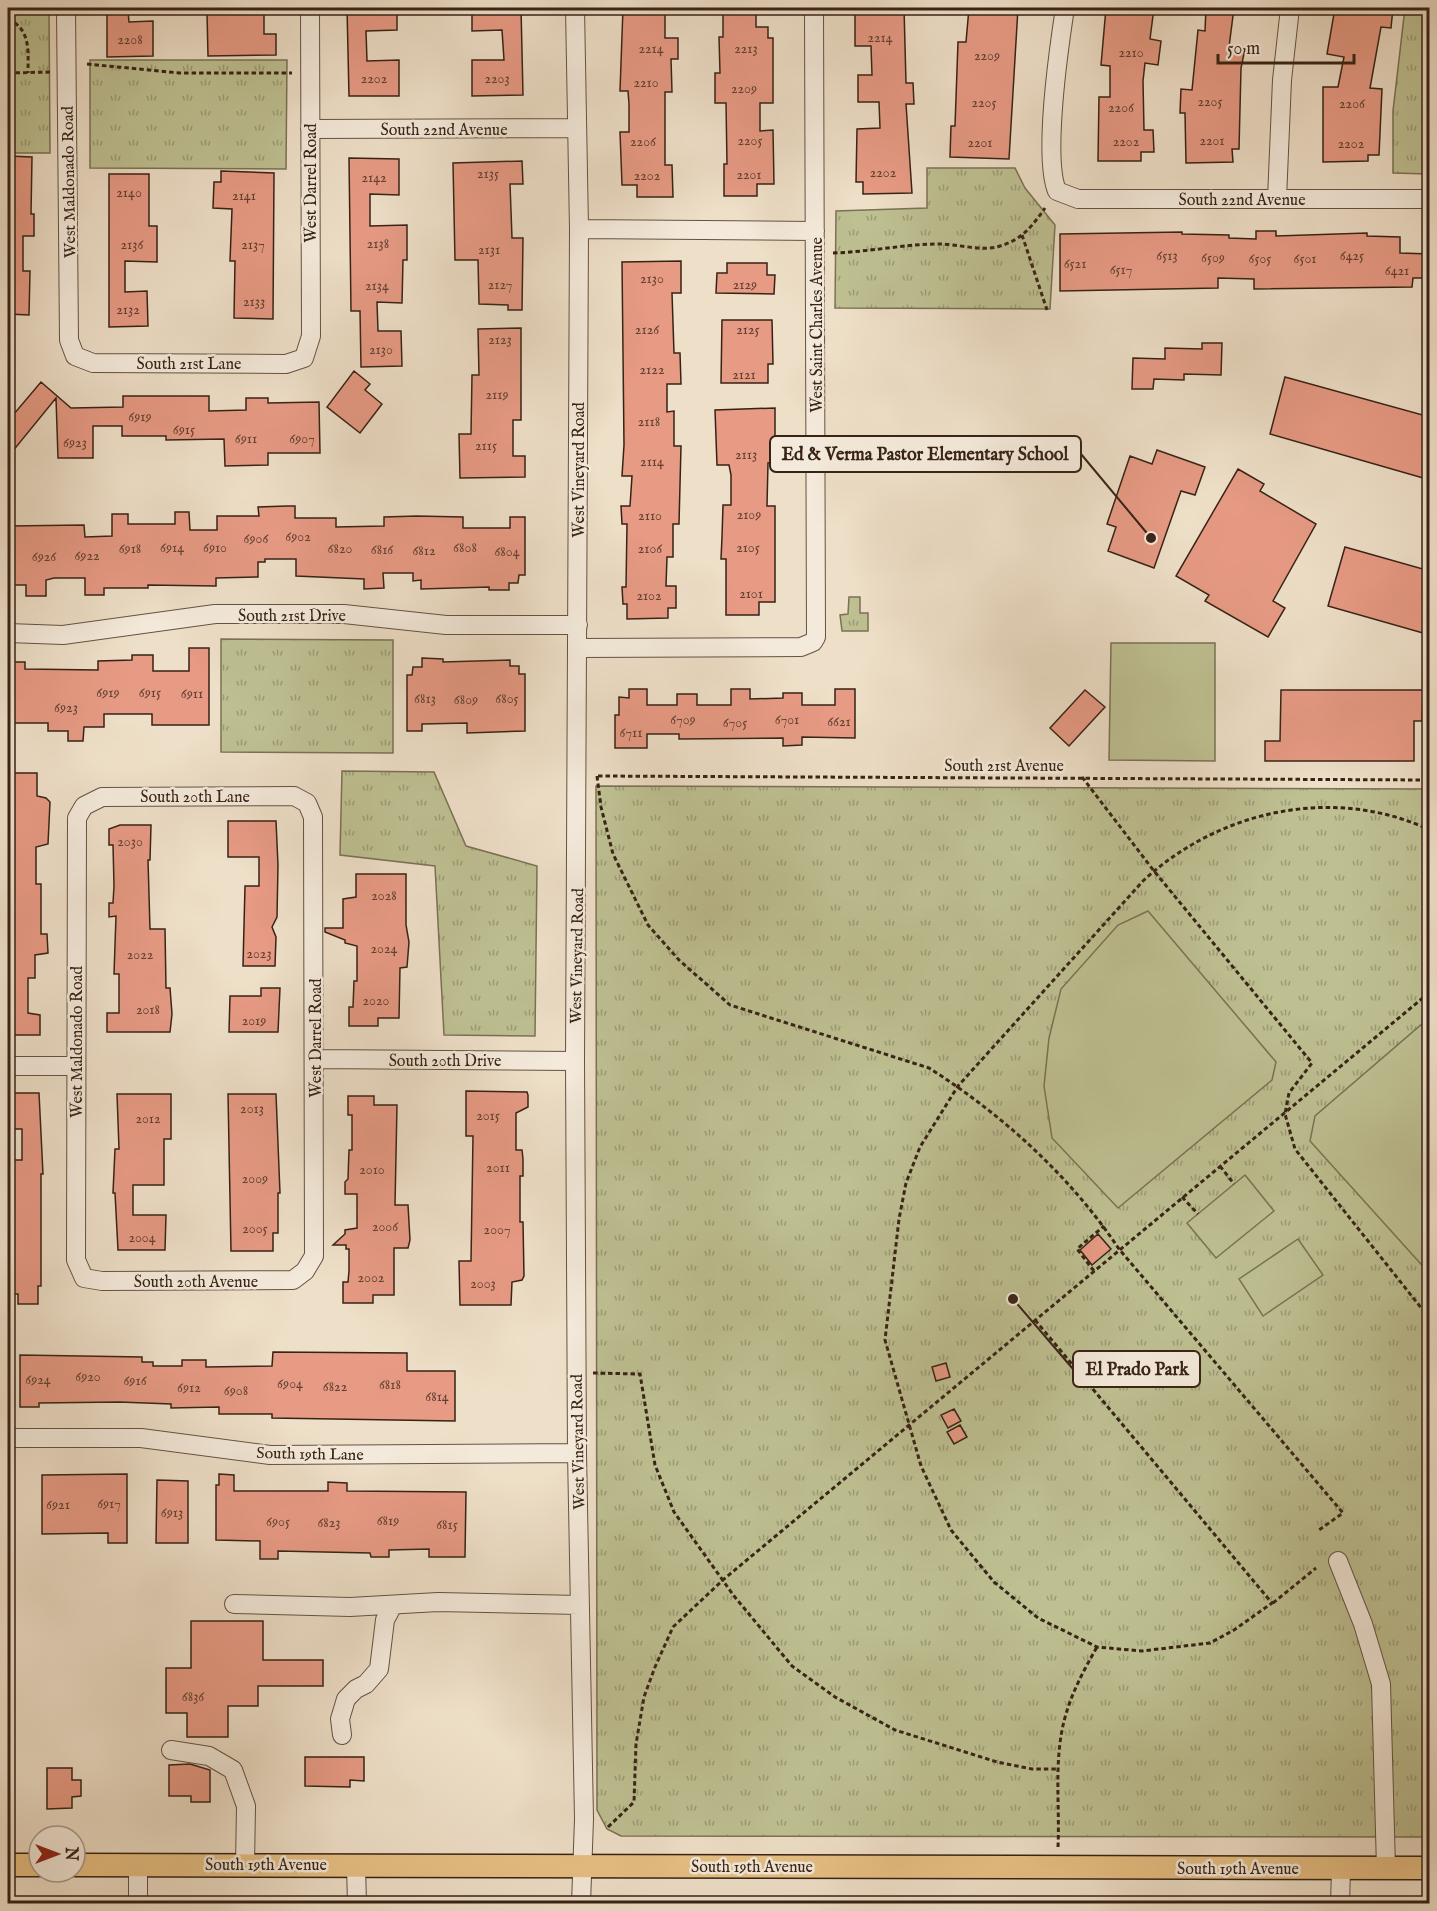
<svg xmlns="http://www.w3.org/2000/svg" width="1437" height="1911" font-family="'IM FELL English',serif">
  <defs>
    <pattern id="grass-tufts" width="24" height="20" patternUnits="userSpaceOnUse" patternTransform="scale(1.5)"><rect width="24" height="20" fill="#bec092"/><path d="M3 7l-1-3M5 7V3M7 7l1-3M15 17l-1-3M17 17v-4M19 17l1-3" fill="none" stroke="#9b9c76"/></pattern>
  </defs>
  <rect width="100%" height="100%" fill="#eedfc8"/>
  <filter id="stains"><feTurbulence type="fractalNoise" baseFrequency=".00333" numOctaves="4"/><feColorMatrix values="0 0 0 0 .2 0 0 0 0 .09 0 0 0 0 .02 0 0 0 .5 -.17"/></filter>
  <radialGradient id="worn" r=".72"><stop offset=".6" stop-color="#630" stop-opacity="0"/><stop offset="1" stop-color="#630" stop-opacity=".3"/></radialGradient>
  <path fill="url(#grass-tufts)" stroke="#7a7254" stroke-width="1.5" d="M8,8H49L50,153H8Z
    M1405,8H1429V174L1393,173V111Z
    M90,60H287L286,169L90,168Z
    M927,168H1015L1025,188L1055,225L1050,309L835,308L836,211L927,208Z
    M849,597H860V613H868V631H842L840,615L848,614Z
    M221,639L393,640V753L221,752Z
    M342,771L434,772L466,846L537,866L535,1036L444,1035L435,866L340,855Z
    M596,786L1429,789V1837L621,1836L607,1829L597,1810Z"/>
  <path fill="#bec092" stroke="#7a7254" stroke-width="1.5" d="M1111,643H1215V761L1109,760Z
    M1148,911L1276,1062L1272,1080L1118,1208L1052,1138L1044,1086L1049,1038L1061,989L1118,925Z
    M1429,1018V1273L1310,1141L1315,1116Z
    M1245,1175L1274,1211L1216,1258L1187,1223Z
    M1298,1239L1323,1275L1263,1316L1239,1279Z"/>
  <path fill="#e79a84" stroke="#372316" stroke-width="1.5" d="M347,8H397V30L366,31L367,61L399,60V96H349Z
    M472,8H521L523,95L472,96V60H504L502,30L472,31Z
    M623,8H665V38H678V59H671L672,92H665V165H672L673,197H637V185H622L620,132H629V104L628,91H620Z
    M723,8H756V27H768V38H773V103H760V131L773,130L774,184H757V196H724V164H727L726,103H715V73H720L719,37H723Z
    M855,8H904L906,83H913L914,104H906L912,193L863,194V182H856L857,129L880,128L879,102H858V75H872L871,46H855Z
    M969,8H1018L1009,159L950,157L951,126H955L958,42H966Z
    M1106,8H1154L1150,39L1161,41L1158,65L1145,63L1143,81L1144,130H1153L1154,152H1141V161H1098L1099,97H1110V66L1101,65Z
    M1206,8H1234L1229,47L1245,49L1241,68L1239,149H1232L1233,162L1186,163L1185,113H1180L1181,89L1192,90L1198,30L1205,31Z
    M1335,8H1393L1391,28L1381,27L1370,88L1382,89L1379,155H1368V161L1323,162V87H1338L1344,57L1327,54Z
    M107,11H128L129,22L153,21V56L107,57Z
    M264,12V34H276V55L208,56L207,13Z
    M8,156L32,157L31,214H34V236H23V271H30L29,315L8,314Z
    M349,158L399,159V195L370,194V226L407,225V260H403L402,303L377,302L378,331H401L402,366L361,367L360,311H351Z
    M522,161L523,184H510L512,238H523L522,310H508V305L479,304L478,260H455L453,163Z
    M221,171L274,173L273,319L234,318L235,261H230L232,209L213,208L214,182H221Z
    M109,174H149V226H157V262L125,261V292L147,291L148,326L109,327Z
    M1256,231H1276V236L1367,233V236L1400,237V253L1430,254V278H1413L1412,287L1254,289V279L1218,278V288L1060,291V234L1182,232V234L1229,235V238L1256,239Z
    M681,261V293H672L674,353H680L681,384H667V412L674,411V446H681L679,524H673V557H667L666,586H676V608H668V618L627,619V604H623L622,587H626L627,524H622L621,506H630L632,476H622L624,445L622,262Z
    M727,263H767V275H775L774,294L716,293L717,273H727Z
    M722,320H772L773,364H768V383H721Z
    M521,328V420H513V456H525V477L460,478L459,434H471L472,375H479L478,329Z
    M1202,343H1222L1221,375L1184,374V380L1154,379L1153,389H1132L1133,358L1165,359V348L1202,349Z
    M354,371L370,384L365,390L382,404L360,433L327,407Z
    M1285,377L1430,417V480L1270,434Z
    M41,382L71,408L123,407V396H209V411L246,410V398H268V403L319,402L320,453H268V465L225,466L224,439L166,440V436H122V426H93V458H58L56,398L8,457V421Z
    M775,408V462L768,463L767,506H775V602H759V615H726V559H721L722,537L723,505H731V475L729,465H717L715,410Z
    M1157,450L1205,467L1195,495L1181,491L1154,568L1108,551L1116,527L1107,524L1130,456L1152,464Z
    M1238,469L1264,484L1260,491L1316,524L1273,601L1285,608L1268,637L1205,601L1209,595L1176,576Z
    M287,506H295V518H336V527L384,526V517L417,516L463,517V528H510V517H525V575H519L518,583H509V590H489V587L421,589V580L413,581V573H383L384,588L364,589V579L296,576V559H265V562H258V577L216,578V586L148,585V588H104V595H85V578H54L46,580V596H26V585H8V526L84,525L85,537L112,536V514H128V524H175V512H189L190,530H217V516H259L258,507Z
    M1345,547L1430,571V635L1328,606Z
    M189,648H209V725H152V714H104V727H84L83,741H68V731H48V723H8V662H25V669L98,670V661L132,660V655H153V671H189Z
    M422,658L443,659V662L510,660V666H519V674H525V731L467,733V723L422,724V731H407V675H412L413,667H422Z
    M629,689H647V705H677V694H697V705H731V689H750V699L783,698V693H802V705H835V689H855V738L802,737V745L783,746V738L679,739V734H647V748H615V715H619V697L629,698Z
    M1085,690L1105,707L1069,746L1050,728Z
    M1281,690H1423L1422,721H1414V761H1265V741H1280Z
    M8,773H37V796L46,798L50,802L48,844L36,847V884H41V934H47L48,953L35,955V978H28V1013L40,1015V1035H8Z
    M228,821H276L278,865L277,917L272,927L276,937L275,966H243L245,886H259V857H228Z
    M120,825H151L150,860H148L150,929H165L166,988H170L172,1014L170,1032H107V1013H119V974H114L116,916L109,917V903H113L114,886L113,845H109V829Z
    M356,874H406V925L409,942L407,967L400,968L399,1018H378V1026H349V1007H353L354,981H357V946L345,943V940L325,932V928H343V899L356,897Z
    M261,988H280L278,1032H229L230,996H261Z
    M466,1091L527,1092L528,1095V1107L516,1113V1150H522L523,1159V1176H520V1222H523L524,1276L522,1280L512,1282L511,1305H460L459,1261H471L473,1136H466Z
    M8,1093H39L43,1174H41V1286H38V1304H18V1294H8V1160H22V1129H8Z
    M117,1094H171V1139H164V1185H133V1215H166L165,1250H118L115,1193H113L115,1149H119Z
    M228,1094H276L280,1193H278V1233H273V1251H231Z
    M348,1096H374V1105H397L395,1205H408L410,1240L408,1248H394V1295H373V1303H343V1282H348L349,1271V1249H346V1245H333L345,1234V1230L357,1228V1194H345V1182L348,1179L349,1150H352V1115H348Z
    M1098,1234L1111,1249L1092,1265L1080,1250Z
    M273,1352L407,1353V1371H455V1421L272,1418V1414H219V1407L171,1408V1404L119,1402L39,1403V1407H20V1355L142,1357V1362H153V1366H182V1360H206V1367L272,1366Z
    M946,1363L950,1377L936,1381L932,1367Z
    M954,1409L961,1421L948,1428L941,1415Z
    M960,1425L967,1437L954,1444L947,1432Z
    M127,1474V1543H108V1533L42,1534V1475Z
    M219,1474L234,1475V1491H328V1482L347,1483V1491L466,1492L465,1557H429V1549L389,1550V1557H371L370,1553L278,1551V1559H260V1541L216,1540V1485H219Z
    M157,1480L188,1481V1543H156Z
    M191,1621H263V1660H323V1686H258V1706H228V1737H187V1713H166V1668H191Z
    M305,1757H364V1781L350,1780V1787L305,1786Z
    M190,1764L210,1770V1802H191V1796H169V1765Z
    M47,1768H72V1780H81V1796L72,1797V1808L47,1809Z"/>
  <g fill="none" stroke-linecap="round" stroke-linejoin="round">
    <defs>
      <path id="minor" d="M66,8L69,340L75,356L93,363L286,364L304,358L311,336L310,8
        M575,8L579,229L575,1061L577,1453L584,1819L581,1904
        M1065,8C1059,47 1043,157 1057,191L1078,199H1430
        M310,129L577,128
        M1277,199L1282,80L1290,8
        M579,229L815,231
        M8,633L63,635L215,614H344L446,625H578
        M578,648L801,647L813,642L816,637L814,8
        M294,796L307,803L313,817L314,1256L305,1271L293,1280L102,1281L84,1278L76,1260L77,818L84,806L102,797Z
        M315,1059L575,1061
        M8,1066H76
        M8,1438H141L270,1455L577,1453
        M1338,1561L1363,1624L1381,1684L1386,1868
        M234,1604L350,1607L438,1602L580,1605
        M342,1735L340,1719L346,1699L356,1689L366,1684L379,1669L385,1620L392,1607
        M171,1750L209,1756L233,1770L246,1806L245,1865
        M138,1864V1904
        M356,1865L357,1904
        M1340,1904L1341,1869"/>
      <path id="major" d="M8,1865H39
        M75,1865L1430,1868"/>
    </defs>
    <use href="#minor" stroke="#655242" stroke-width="20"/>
    <use href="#major" stroke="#372316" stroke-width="25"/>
    <path stroke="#372316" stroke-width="3" stroke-dasharray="4.5 3" stroke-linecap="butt" d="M8,19C31,29 28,51 28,73
      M87,64L180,73H292
      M8,73L51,72
      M1022,235L1047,310
      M833,253C869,252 904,244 940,244C958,244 983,252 1000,246C1022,240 1033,225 1045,208
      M597,776L601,807L613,854L648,925L679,960L730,1005L929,1068C1003,1115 1071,1177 1119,1249L1343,1513L1319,1530
      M598,776L1430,780
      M1082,777L1154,871L1312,1063L1289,1093L1285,1114L1295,1149L1430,1319
      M1220,1166L1234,1184
      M1182,1197L1198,1214
      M1094,1271L1077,1249L1104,1226
      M1035,1320L1272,1603L1234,1630L1210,1643L1142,1651L1097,1647L1038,1618L994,1582L951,1530L921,1466L885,1340L899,1219L906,1183L920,1147L958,1086L1143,881C1219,810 1334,785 1430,830
      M593,1373L640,1374L655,1465L674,1512L734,1596L792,1666L835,1697L895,1730L997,1762L1032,1769H1059
      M1273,1603L1316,1568
      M608,1827L634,1802L636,1744L644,1697L655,1667L673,1627L724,1579L1430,992
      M1058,1847C1060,1803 1053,1757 1066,1714C1073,1690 1085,1668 1097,1647"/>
    <use href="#minor" stroke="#f4eadb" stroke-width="18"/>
    <use href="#major" stroke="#e7c084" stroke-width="22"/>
  </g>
  <g text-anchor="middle" stroke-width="5" stroke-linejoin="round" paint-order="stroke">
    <g font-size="14" fill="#634132">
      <text x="880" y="42">2214</text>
      <text x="130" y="44">2208</text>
      <text x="651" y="53">2214</text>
      <text x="746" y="53">2213</text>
      <text x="1131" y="57">2210</text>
      <text x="987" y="60">2209</text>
      <text x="374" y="83">2202</text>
      <text x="497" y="83">2203</text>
      <text x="646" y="87">2210</text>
      <text x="744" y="93">2209</text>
      <text x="1210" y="106">2205</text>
      <text x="984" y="107">2205</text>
      <text x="1352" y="108">2206</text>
      <text x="1121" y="112">2206</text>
      <text x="750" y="145">2205</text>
      <text x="1212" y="145">2201</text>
      <text x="643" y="146">2206</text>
      <text x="1126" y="146">2202</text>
      <text x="980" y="147">2201</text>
      <text x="1351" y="148">2202</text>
      <text x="883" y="177">2202</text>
      <text x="488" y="178">2135</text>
      <text x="749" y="179">2201</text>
      <text x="647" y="180">2202</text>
      <text x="374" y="182">2142</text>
      <text x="129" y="197">2140</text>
      <text x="244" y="200">2141</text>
      <text x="378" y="248">2138</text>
      <text x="132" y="249">2136</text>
      <text x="253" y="249">2137</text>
      <text x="489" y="254">2131</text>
      <text x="1167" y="260">6513</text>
      <text x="1352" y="260">6425</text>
      <text x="1213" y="262">6509</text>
      <text x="1260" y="263">6505</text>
      <text x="1305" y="263">6501</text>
      <text x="1075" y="268">6521</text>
      <text x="1121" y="274">6517</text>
      <text x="1397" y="275">6421</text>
      <text x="652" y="283">2130</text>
      <text x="500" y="289">2127</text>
      <text x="745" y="289">2129</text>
      <text x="377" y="290">2134</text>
      <text x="254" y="306">2133</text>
      <text x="128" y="314">2132</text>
      <text x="647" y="334">2126</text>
      <text x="748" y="334">2125</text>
      <text x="500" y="344">2123</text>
      <text x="381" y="354">2130</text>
      <text x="652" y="374">2122</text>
      <text x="744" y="379">2121</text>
      <text x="497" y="399">2119</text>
      <text x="140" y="421">6919</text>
      <text x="649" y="426">2118</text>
      <text x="184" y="434">6915</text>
      <text x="246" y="443">6911</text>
      <text x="302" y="443">6907</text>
      <text x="75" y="447">6923</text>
      <text x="486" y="450">2115</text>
      <text x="746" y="459">2113</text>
      <text x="652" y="466">2114</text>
      <text x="749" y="519">2109</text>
      <text x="650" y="520">2110</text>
      <text x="298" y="541">6902</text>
      <text x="256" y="543">6906</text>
      <text x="172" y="552">6914</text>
      <text x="215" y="552">6910</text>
      <text x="465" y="552">6808</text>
      <text x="748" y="552">2105</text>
      <text x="130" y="553">6918</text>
      <text x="340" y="553">6820</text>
      <text x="650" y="553">2106</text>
      <text x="382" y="554">6816</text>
      <text x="424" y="555">6812</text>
      <text x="507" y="556">6804</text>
      <text x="87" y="560">6922</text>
      <text x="44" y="561">6926</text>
      <text x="751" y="598">2101</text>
      <text x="649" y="600">2102</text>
      <text x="108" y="697">6919</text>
      <text x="150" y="697">6915</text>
      <text x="192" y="698">6911</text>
      <text x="425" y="703">6813</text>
      <text x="507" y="703">6805</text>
      <text x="466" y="704">6809</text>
      <text x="66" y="712">6923</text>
      <text x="683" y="724">6709</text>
      <text x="787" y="724">6701</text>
      <text x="839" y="726">6621</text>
      <text x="735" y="727">6705</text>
      <text x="631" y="737">6711</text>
      <text x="130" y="846">2030</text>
      <text x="384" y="900">2028</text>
      <text x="384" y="953">2024</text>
      <text x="259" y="958">2023</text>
      <text x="140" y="959">2022</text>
      <text x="376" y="1005">2020</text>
      <text x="148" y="1014">2018</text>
      <text x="254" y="1025">2019</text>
      <text x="252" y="1113">2013</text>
      <text x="488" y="1120">2015</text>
      <text x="148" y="1123">2012</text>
      <text x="498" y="1172">2011</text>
      <text x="372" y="1174">2010</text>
      <text x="255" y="1183">2009</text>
      <text x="385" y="1231">2006</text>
      <text x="255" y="1233">2005</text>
      <text x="497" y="1234">2007</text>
      <text x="142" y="1242">2004</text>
      <text x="371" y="1282">2002</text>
      <text x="483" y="1288">2003</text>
      <text x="88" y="1381">6920</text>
      <text x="38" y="1384">6924</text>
      <text x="135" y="1385">6916</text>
      <text x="290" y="1388">6904</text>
      <text x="390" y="1389">6818</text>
      <text x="335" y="1391">6822</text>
      <text x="189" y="1392">6912</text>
      <text x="236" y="1395">6908</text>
      <text x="437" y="1401">6814</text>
      <text x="109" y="1508">6917</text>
      <text x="58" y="1509">6921</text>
      <text x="172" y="1517">6913</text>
      <text x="388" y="1525">6819</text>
      <text x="278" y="1526">6905</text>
      <text x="329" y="1527">6823</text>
      <text x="447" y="1529">6815</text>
      <text x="193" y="1701">6836</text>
    </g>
    <g font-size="16" fill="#372316" stroke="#f4eadb">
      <text x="444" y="135">South 22nd Avenue</text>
      <text transform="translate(68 182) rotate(-91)" y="6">West Maldonado Road</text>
      <text transform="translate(310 183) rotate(-90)" y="6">West Darrel Road</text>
      <text x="1242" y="205">South 22nd Avenue</text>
      <text transform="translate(816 325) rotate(-90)" y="6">West Saint Charles Avenue</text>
      <text x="189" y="369">South 21st Lane</text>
      <text transform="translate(578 470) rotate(-90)" y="6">West Vineyard Road</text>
      <text x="292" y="621">South 21st Drive</text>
      <text x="1004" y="771">South 21st Avenue</text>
      <text x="195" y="802">South 20th Lane</text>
      <text transform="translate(576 956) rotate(-89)" y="6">West Vineyard Road</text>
      <text transform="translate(315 1038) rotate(-90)" y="6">West Darrel Road</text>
      <text transform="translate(76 1042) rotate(-90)" y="6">West Maldonado Road</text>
      <text x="445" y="1066">South 20th Drive</text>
      <text x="196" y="1287">South 20th Avenue</text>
      <text transform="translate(577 1442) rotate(-91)" y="6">West Vineyard Road</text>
      <text transform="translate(310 1453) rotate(1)" y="6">South 19th Lane</text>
      <text x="266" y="1870">South 19th Avenue</text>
      <text x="752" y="1872">South 19th Avenue</text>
      <text x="1238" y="1874">South 19th Avenue</text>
    </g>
  </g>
  <path fill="none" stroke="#372316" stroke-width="2" d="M1151 538L1081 454M1013 1299L1073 1369"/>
  <g fill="#372316" stroke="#f4eadb" stroke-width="2">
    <circle cx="1151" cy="538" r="6"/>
    <circle cx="1013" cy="1299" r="6"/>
  </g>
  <g fill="#f4eadb" stroke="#372316" stroke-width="2">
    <rect x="770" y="436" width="311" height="36" rx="6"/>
    <rect x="1073" y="1351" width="127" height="36" rx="6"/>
  </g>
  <g font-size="18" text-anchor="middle" font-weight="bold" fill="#372316">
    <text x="925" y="460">Ed &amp; Verma Pastor Elementary School</text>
    <text x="1137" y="1375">El Prado Park</text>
  </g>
  <rect width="1437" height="1911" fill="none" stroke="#eedfc8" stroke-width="30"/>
  <rect x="9" y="9" width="1419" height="1893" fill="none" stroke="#372316" stroke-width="3"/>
  <rect x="15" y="15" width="1407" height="1881" fill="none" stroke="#372316" stroke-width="1.5"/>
  <g transform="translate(57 1854) rotate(90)"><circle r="28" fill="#f4eadb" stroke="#a89a8c" stroke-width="1.5"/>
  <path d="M0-4.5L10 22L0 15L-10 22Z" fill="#8f2418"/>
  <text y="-9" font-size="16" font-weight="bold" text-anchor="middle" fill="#372316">N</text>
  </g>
  <path d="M1218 54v9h136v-9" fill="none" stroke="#372316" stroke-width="3"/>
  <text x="1227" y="54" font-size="18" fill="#372316" stroke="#f4eadb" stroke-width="4.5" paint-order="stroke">50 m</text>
  <rect width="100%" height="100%" filter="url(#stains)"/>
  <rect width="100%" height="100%" fill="url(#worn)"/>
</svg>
